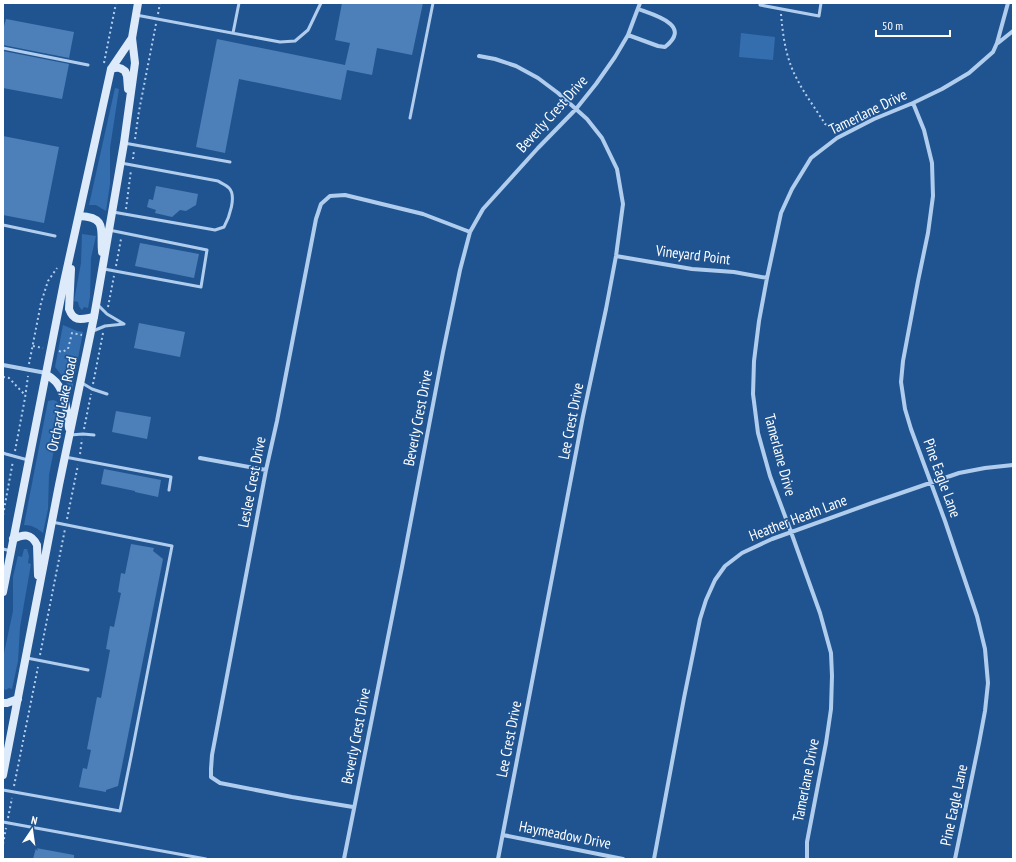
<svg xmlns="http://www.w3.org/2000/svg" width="1016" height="862" font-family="'PT Sans Narrow',sans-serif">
  <rect width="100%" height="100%" fill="#205491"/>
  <path fill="#346eae" d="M741,33L775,37L773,60L739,57Z
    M115,88L119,89L110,148V184L106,211L96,205H89Z
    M82,234L96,236L91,258L90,297L88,308L84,307L82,310L81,309L79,306L78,302L74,301L81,263Z
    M63,325L77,331L83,332L72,390L69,388L64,378L55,367Z
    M53,400L56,401L58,403L59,413V424L49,475L48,509L43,533C37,528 32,525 24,525L48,401Z
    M24,549H27L29,556L28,563L31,564L20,627L18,661L12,689L9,688L6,690L4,689L3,683L4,676H3V658L13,611V577L18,556L22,557Z"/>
  <path fill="#4d80b9" d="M342,3H423L412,55L377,48L372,75L347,70L341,100L239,79L225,153L196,147L217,39L345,65L350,43L335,40Z
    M6,19L74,32L69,58L3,45V26H4Z
    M3,51L69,64L62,99L3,88Z
    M3,136L59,147L44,223L3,215Z
    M156,186L198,194L196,205L186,211L180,210L172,217L155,213L156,210L147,207L149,199L153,200Z
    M140,243L199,254L194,278L135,266Z
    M139,323L185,332L180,357L134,348Z
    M116,411L151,417L147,439L112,432Z
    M104,469L161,480L158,497L135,492V491L101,484Z
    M131,544L154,548L153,551L163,559L118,786L106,790V792L79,787L83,768L87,769L91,750L87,749L97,697L101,698L110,650L106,649L110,626L114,627L121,593L118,592L121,573L125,574Z
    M36,848L74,855V859H33Z"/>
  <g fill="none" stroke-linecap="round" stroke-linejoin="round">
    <path stroke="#b1cded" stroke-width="2" stroke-dasharray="2 3" stroke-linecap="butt" d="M158,14L160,3
      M781,14C783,37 786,59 797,79C805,95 816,109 825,124L830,126L835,132
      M104,63L116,3
      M135,139L139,111L156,24
      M133,159L134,150
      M126,209L131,170
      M116,266L121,239
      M108,307L114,276
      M33,346L43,348
      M59,351L62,352L68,349L72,333L82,335
      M29,364L41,303L48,281L57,268
      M3,377L9,378L25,395
      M93,384L103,333
      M84,429L91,394
      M15,451L25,398L28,376
      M80,454L82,439
      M3,515L13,461
      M67,519L78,465
      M40,655L65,529
      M14,786L38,667
      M8,818L12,798
      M3,844L6,828"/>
    <path stroke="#b1cded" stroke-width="3" d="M760,3V5L819,16L821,3
      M136,15L280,42L295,41L308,30L321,3
      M233,33L239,3
      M3,48L88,65
      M410,118L433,3
      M124,143L230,162
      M113,212L215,230L224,227C229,218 237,196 229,188C226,185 221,183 218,181L121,163
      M3,225L55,236
      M104,269L201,287L207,250L109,230
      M98,305L107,314L124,324
      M93,331L105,326L124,324
      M82,383L92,389L107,394
      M70,435L83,434L94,435
      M3,453L6,454L28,460
      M65,457L171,477L169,490
      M3,549L11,551
      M27,658L88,670
      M3,790L120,811L131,757L172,546L52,522
      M3,822L206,859"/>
    <path stroke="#b1cded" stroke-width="4" d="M628,35L658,46L665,47C693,25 654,15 638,9
      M998,43L1013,31
      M479,56L495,59L516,66L538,78L558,93L587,119L602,138L617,169L623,204L616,256L606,309L583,416L498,859
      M913,103L924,130L932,163L933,196L928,233L918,281L903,361L901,382L905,409L911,429L945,521L977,616L985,649L988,683L985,711L979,743L955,859
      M616,256L692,269L734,272L767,278
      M3,365L46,373
      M200,458L266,470
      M353,807L292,797L220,783L211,777V769L212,755L266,470L277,421L316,219L321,204L330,196L345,195L423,214L470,232
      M503,835L623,859
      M344,859L402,567L443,352L460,270L470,232L483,209L538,148L576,109L596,84L615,57L628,35L640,3
      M654,859L684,698L700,619L706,600L715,580L725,566L742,553L772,539L872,503L959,473L985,468L1013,465
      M807,859V842L826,743L831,709L832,676L831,653L820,613L791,532L770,476L758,433L753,394L754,361L759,321L767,278L781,213L792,189L811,158L837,138L874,119L913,103L942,89L969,73L993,52L997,43L1008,3"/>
    <path stroke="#ddeafa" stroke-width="8" d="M111,69C117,67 120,67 125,71L127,76L128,89
      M79,216C108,217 100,230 102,252
      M71,269L69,309C74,323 82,319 94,317
      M46,374C49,376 53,379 56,382C66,394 67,413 69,428
      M13,539C24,534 31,533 37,545L38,575
      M3,592L64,282L111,69L132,38
      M3,703H7L18,699
      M3,775L59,485L94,317L124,143L135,63L132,38L138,3"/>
  </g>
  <g text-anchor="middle" stroke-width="3.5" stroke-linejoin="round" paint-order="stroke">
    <g font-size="15" fill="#fff" stroke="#205491">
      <text transform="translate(868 112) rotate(-26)" y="5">Tamerlane Drive</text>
      <text transform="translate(552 114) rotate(-48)" y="5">Beverly Crest Drive</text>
      <text transform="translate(693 255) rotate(7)" y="5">Vineyard Point</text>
      <text transform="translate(62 404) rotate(-78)" y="5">Orchard Lake Road</text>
      <text transform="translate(418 418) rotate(-79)" y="5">Beverly Crest Drive</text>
      <text transform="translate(571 421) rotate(-79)" y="5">Lee Crest Drive</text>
      <text transform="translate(780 455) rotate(75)" y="5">Tamerlane Drive</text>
      <text transform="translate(942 478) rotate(70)" y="5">Pine Eagle Lane</text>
      <text transform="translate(252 482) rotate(-79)" y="5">Leslee Crest Drive</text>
      <text transform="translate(798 518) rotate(-21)" y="5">Heather Heath Lane</text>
      <text transform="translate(356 736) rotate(-79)" y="5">Beverly Crest Drive</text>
      <text transform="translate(509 739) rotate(-79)" y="5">Lee Crest Drive</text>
      <text transform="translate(806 780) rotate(-79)" y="5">Tamerlane Drive</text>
      <text transform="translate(954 805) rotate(-78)" y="5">Pine Eagle Lane</text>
      <text transform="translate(565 835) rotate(11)" y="5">Haymeadow Drive</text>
    </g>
  </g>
  <rect width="1016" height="862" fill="none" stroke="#ffffff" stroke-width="8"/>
  <g transform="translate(32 830) rotate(13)" stroke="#205491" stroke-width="3" paint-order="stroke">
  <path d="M0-3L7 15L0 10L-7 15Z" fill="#ffffff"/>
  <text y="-6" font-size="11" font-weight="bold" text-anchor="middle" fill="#ffffff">N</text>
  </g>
  <path d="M876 30v6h74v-6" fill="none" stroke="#ffffff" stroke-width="2"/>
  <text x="882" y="30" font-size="12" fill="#ffffff" stroke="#205491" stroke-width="3" paint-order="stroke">50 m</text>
</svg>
